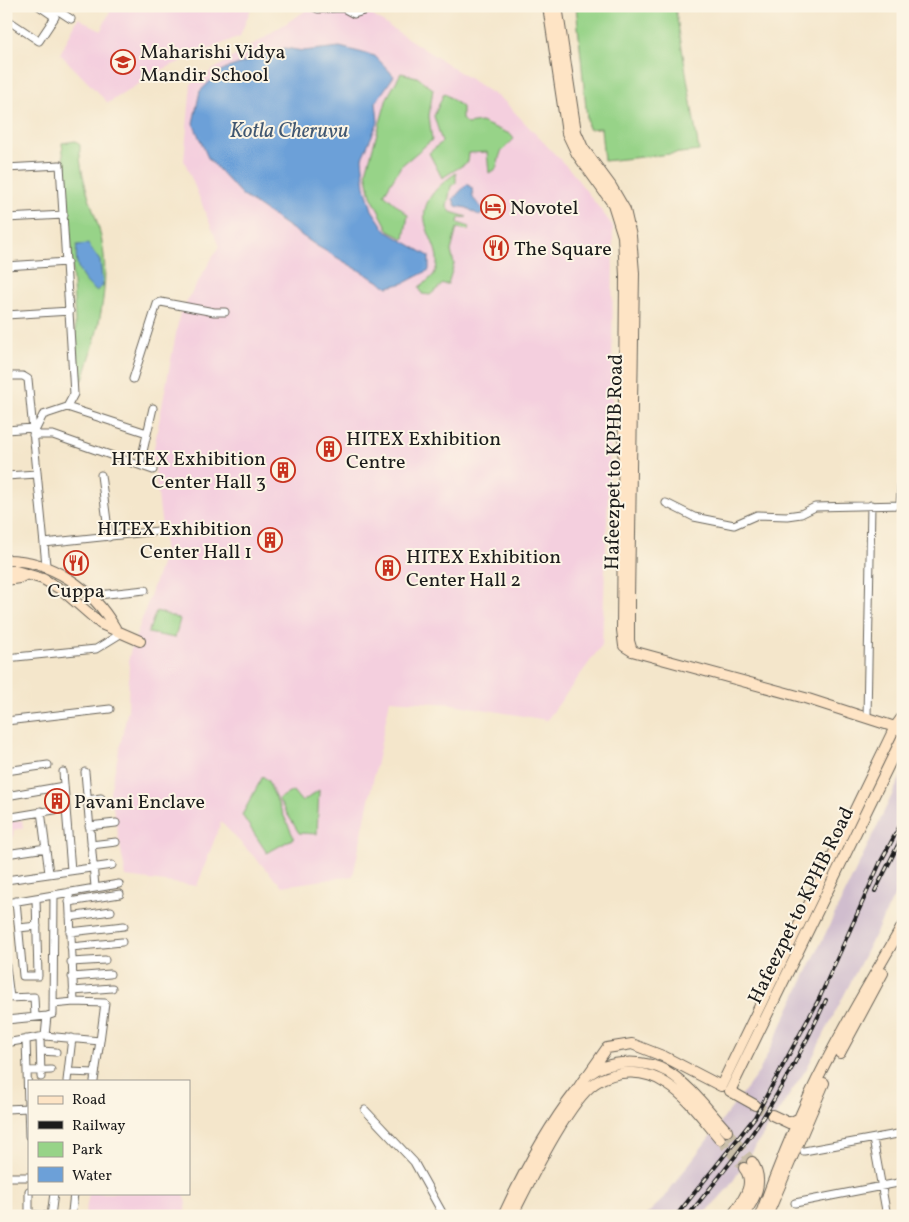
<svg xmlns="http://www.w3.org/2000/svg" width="909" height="1222" font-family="Vollkorn,serif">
  <rect width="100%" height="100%" fill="#fcf5e5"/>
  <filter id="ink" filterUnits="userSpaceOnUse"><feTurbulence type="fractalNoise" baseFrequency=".02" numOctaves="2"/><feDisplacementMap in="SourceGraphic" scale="10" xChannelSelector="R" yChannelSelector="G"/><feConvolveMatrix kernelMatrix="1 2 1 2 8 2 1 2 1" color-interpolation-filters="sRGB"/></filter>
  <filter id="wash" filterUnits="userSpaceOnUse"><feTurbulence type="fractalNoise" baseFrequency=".0096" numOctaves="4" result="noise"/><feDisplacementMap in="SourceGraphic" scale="20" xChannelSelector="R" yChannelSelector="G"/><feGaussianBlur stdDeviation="1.12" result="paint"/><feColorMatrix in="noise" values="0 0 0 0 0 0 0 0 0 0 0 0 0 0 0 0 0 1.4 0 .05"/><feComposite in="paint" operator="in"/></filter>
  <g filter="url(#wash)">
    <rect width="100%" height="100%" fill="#f4e6cb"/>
    <path fill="#f4cfde" d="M113,6H252L240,36L161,70L108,103L60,54L78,18L101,30Z
      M313,6H358L504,101L571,171L613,226L612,400L602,645L547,720L452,704L390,700L353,876L282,886L221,822L197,886L126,877L110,792L128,709L129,656L165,553L153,453L180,313L219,246L184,160L191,84Z
      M22,820L23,828L13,830L14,837L6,839V822Z
      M89,1193H183L187,1202L185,1216H85Z"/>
    <path fill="#d0bdce" d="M903,772V879L807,1068L729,1187L703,1216H645L661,1201L759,1072Z"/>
    <path fill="#97d388" stroke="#5a7852" d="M576,6H675L699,151L604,161L601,128L588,129Z
      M401,73L417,77L433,89L429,116L432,140L401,166L384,194L408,215L404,239L389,231L371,196L366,172L387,98Z
      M444,93L462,107V119L467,124L481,122L510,134L514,139L501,152L496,169L489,173L487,152L469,153L468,162L442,178L429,153L442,142L434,116Z
      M76,141L80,145C78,175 94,207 101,237C112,285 97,335 83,380L78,379L69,209L62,143Z
      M456,173V183L451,186L447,207L451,212L467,217L459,218L458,223L470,227L468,230L457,228L451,251L454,264L448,284H443L430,295L422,294L419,287C423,284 431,279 434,274C451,240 390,218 456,173Z
      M156,611L180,619L175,638L148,633Z
      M263,776L268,781L294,838L267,853L242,815Z
      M319,790L317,834L299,833L278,799L293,791L302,802Z"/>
    <path fill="#6ca0d8" stroke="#445e7a" d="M340,47L375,56L394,76L376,102L378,122L362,158L365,187L372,210L386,231L429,256V270L404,283L388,287L317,246L242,195L208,158L193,123L200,91L222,70L285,48L303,51Z
      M467,184L472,188L473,198L484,211L480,216L467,208L456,206L453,199Z
      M88,244L100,261L103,286L96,291C80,279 74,265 77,245Z"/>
  </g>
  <g filter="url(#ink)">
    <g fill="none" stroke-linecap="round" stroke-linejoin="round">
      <path stroke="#c9bea8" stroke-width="10" stroke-dasharray="10 5" stroke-linecap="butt" d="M755,1105L772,1115
        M727,1131L752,1162
        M720,1139L744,1168"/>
      <defs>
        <path id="street" d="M51,6L71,19
          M312,6L318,9L343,8L354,14L379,6
          M6,19L39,41L55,17L39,6
          M6,168L60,165L74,394L67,407L43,415L33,435
          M6,218L64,215
          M6,266L67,262
          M6,315L70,311
          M6,376H23L28,379L46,565
          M133,379L157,304L161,302L214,312H225
          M67,407L147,433
          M6,430L33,428
          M33,435H53L153,470
          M141,460L153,408
          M101,475L109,537
          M6,476L37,474
          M666,503L694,517L734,525L757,515L787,516L801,514L815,507L903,505
          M900,505L903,455
          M44,543L158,531
          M89,596L145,590
          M6,658L96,649L122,633
          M867,717L871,505
          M6,721L110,709
          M6,771L48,765
          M63,772L71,870
          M85,772L95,887
          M6,796L64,786
          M87,800L101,798
          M41,811L49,873
          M6,818L66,808
          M89,826L116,823
          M91,845L116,842
          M6,854L46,848
          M6,880L112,865
          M16,901L23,976H38L36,898
          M69,902L120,894
          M6,903L119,884
          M70,917L111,911
          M19,928L37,926
          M70,932L124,926
          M71,947L122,942
          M71,962L105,960
          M6,966L10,998
          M72,977L110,974
          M73,991L112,988
          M6,998L34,997L35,1016
          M74,1002L105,1003L100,1041
          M53,1004L74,1002L69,892
          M6,1020L47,1016
          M45,1036L100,1041L94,1081
          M40,1037L41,1077
          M26,1039L29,1136
          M6,1043L45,1036L47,1016L53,1014L54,895
          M41,1051L56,1052
          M27,1071L51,1070
          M69,1072L95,1073
          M67,1081L72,1038
          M6,1109L29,1108
          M365,1110L414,1162L444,1216
          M873,1139L887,1216
          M804,1151L903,1133
          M6,1177H29
          M795,1203L903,1182
          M6,1205L7,1216
          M29,1214L49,1216
          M29,1216V1191
          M51,1216L54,1193
          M69,1216L72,1212L74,1193"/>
        <path id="secondary" d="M548,6L567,133L577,154L613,204L623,236L625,276L622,630L624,646L632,651L805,698L895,727L903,732
          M557,6L576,132L583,148L611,186L625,210L631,236L634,273L629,599V641L632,651
          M6,560C52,560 93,589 115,628
          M6,571H16L43,579L62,590L101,624L140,641
          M6,580L19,578L27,574
          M840,1053L883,973
          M588,1075L607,1048L632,1044L665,1057L721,1086L895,727L903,716
          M755,1105L730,1091L903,736
          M772,1115L789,1123L800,1118
          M503,1216C523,1173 547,1128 576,1091C580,1086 583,1079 588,1075C609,1059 646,1059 668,1072C691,1086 709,1112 727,1131
          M512,1216C528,1185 568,1101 595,1083C617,1069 645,1069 667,1084C688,1097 704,1120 720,1139
          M732,1216C742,1201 757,1184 744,1168
          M743,1216C755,1199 765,1181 752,1162
          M760,1216C775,1175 791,1135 809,1096C837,1037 871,981 903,925
          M767,1216L824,1083"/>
      </defs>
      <use href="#street" stroke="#686359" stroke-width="9"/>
      <use href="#secondary" stroke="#686359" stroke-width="12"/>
      <use href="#street" stroke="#fff" stroke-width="7"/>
      <use href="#secondary" stroke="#fee4c5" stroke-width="10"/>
      <defs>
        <path id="rail" d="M875,891L902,837
          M676,1216L755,1117L819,999L880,863L903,820
          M688,1216C713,1184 740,1153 762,1119C786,1081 807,1041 826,1000"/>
      </defs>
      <use href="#rail" stroke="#1c1c1c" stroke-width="4"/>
      <use href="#rail" stroke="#fcf5e5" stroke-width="2" stroke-dasharray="5.5" stroke-linecap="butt"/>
    </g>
  </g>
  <defs>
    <symbol id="school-ring" viewBox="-11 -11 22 22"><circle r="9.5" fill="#fcf5e5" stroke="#c8321e" stroke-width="1.5"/><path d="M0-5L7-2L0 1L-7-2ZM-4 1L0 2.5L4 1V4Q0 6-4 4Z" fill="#c8321e"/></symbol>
    <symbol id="hotel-ring" viewBox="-11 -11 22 22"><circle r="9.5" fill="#fcf5e5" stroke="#c8321e" stroke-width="1.5"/><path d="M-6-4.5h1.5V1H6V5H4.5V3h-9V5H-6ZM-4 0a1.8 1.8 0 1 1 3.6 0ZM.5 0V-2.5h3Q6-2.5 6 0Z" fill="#c8321e"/></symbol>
    <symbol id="restaurant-ring" viewBox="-11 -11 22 22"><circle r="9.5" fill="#fcf5e5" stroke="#c8321e" stroke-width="1.5"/><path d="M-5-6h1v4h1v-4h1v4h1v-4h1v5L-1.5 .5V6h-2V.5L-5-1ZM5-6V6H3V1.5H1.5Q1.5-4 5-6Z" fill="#c8321e"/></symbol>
    <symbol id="building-ring" viewBox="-11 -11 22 22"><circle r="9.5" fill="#fcf5e5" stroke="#c8321e" stroke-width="1.5"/><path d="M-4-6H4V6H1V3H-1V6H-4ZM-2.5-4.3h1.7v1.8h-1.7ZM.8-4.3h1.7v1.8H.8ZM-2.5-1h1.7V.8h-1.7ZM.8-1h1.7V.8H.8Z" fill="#c8321e"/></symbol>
  </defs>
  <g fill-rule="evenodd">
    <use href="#school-ring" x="109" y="48" width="28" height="28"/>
    <use href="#hotel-ring" x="479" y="193" width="28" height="28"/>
    <use href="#restaurant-ring" x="482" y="234" width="28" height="28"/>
    <use href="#building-ring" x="315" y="435" width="28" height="28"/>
    <use href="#building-ring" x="269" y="456" width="28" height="28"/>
    <use href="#building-ring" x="256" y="526" width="28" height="28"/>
    <use href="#restaurant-ring" x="62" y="549" width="28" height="28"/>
    <use href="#building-ring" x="374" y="554" width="28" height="28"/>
    <use href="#building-ring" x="43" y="787" width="28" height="28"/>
  </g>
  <g text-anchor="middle" stroke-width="4" stroke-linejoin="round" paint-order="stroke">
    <g font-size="20" fill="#1c1c1c" stroke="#fcf5e5" text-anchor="start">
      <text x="140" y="58">Maharishi Vidya<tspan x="140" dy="23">Mandir School</tspan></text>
      <text x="510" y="214">Novotel</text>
      <text x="514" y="255">The Square</text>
      <text x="346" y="445">HITEX Exhibition<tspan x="346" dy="23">Centre</tspan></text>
      <text x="266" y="465" text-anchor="end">HITEX Exhibition<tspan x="266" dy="23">Center Hall 3</tspan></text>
      <text x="252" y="535" text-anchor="end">HITEX Exhibition<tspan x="252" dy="23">Center Hall 1</tspan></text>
      <text x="406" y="563">HITEX Exhibition<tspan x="406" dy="23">Center Hall 2</tspan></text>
      <text x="76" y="597" text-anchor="middle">Cuppa</text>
      <text x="74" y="808">Pavani Enclave</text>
    </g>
    <g font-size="20" fill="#1c1c1c" stroke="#fcf5e5">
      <text transform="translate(613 462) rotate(-89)" y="7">Hafeezpet to KPHB Road</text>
      <text transform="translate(800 905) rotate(-64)" y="7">Hafeezpet to KPHB Road</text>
    </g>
    <g font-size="21" font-style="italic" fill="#405771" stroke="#fcf5e5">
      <text x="289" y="137">Kotla Cheruvu</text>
    </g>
  </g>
  <rect width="909" height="1222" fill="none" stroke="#fcf5e5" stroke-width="25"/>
  <rect x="28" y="1080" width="162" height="115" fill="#fcf5e5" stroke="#a29e95"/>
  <rect x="38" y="1096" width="25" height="8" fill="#fee4c5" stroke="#a29e95"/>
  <text x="72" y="1104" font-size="15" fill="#1c1c1c">Road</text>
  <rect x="38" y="1121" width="25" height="8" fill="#1c1c1c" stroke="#a29e95"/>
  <text x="72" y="1130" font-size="15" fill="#1c1c1c">Railway</text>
  <rect x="38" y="1142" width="25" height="15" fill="#97d388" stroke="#a29e95"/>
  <text x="72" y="1154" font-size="15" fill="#1c1c1c">Park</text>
  <rect x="38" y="1167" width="25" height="15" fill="#6ca0d8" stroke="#a29e95"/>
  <text x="72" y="1180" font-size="15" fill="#1c1c1c">Water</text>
</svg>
